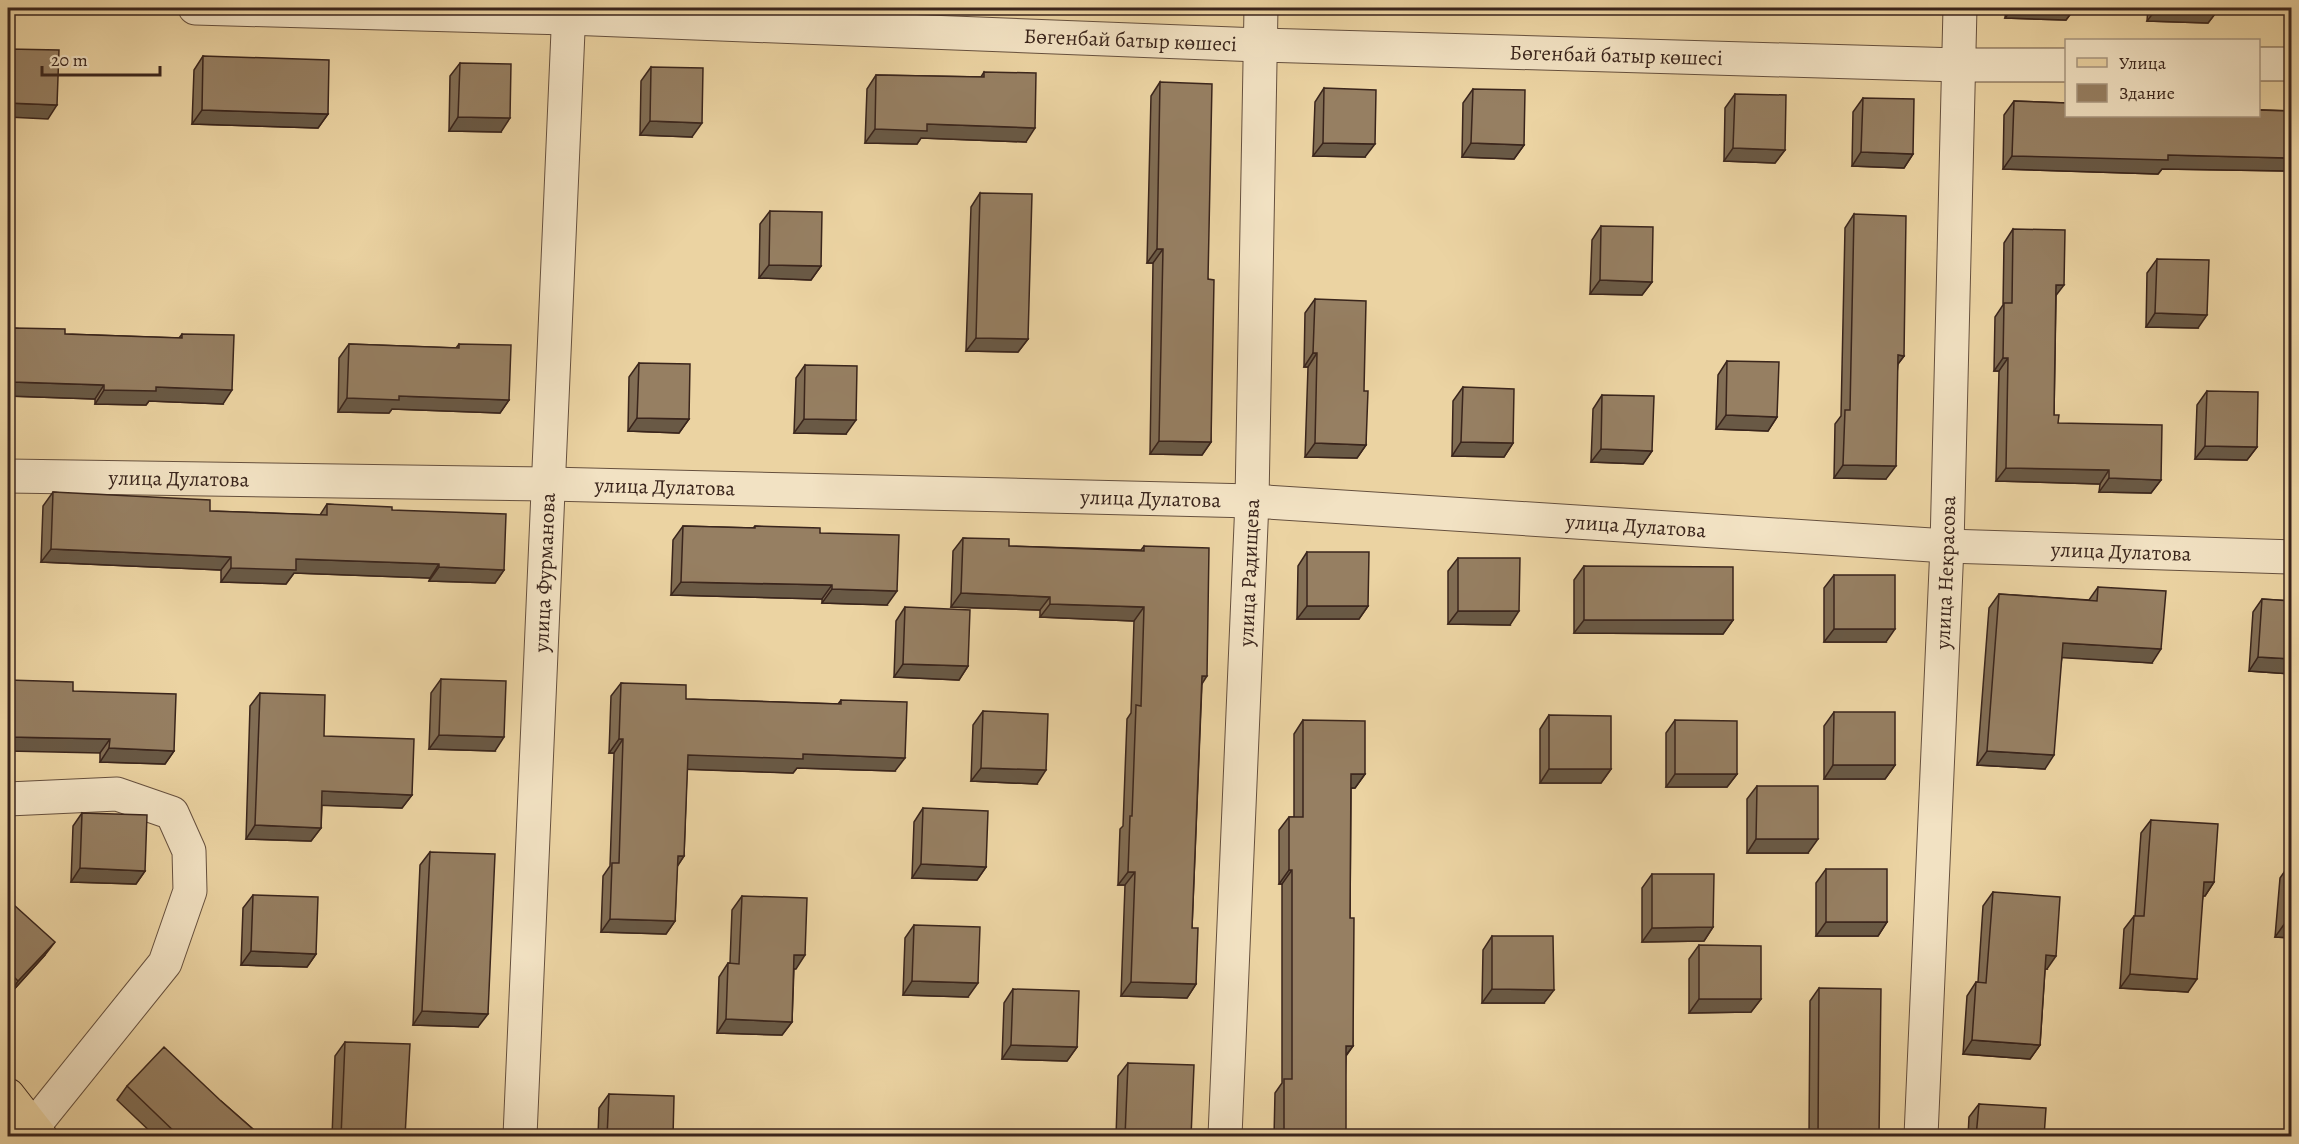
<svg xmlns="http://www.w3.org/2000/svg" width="2299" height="1144" font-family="Alegreya,serif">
  <rect width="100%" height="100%" fill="#ebd3a2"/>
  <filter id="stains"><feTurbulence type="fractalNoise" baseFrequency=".00333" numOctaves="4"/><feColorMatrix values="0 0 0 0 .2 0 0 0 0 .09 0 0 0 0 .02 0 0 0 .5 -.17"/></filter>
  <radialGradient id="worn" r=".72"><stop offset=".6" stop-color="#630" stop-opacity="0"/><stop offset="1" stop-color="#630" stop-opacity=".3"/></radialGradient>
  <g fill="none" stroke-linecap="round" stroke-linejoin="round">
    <defs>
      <g id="minor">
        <path id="s1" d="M195,8L568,18L1259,45L1959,65H2066"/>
        <path d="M2258,64H2292"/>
        <path id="s2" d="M8,476L549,484L1252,501L1947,546L2292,557"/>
        <path d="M8,799L117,794L172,813L189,851L190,891L165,963L33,1127"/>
        <path id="s3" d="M520,1136L569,8"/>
        <path id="s4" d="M1225,1136L1252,501L1261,8"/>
        <path id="s5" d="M1921,1136L1947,546L1960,8"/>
      </g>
      <path id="major" d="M8,1095L40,1136"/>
    </defs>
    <use href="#minor" stroke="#66503e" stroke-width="35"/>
    <use href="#major" stroke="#3a251c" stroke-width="35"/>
    <use href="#minor" stroke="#f2e2c3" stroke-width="33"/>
    <use href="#major" stroke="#ebd3a2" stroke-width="33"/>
  </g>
  <path fill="#816d54" stroke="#3a251c" stroke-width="1.5" d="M2006,8H2075L2066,20L2005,18Z
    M2148,8H2218V10L2208,23L2147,21Z
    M203,56L328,114L318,128L192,124L194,70Z
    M460,63L501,132L449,131L450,76Z
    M651,67L692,137L640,135L641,81Z
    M984,72L1026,142L921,138L917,144L865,143L867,89L876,75L981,77Z
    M1160,82L1208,279L1211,442L1202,455L1150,454L1153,263H1147L1151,96Z
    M1324,88L1365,157L1313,156L1315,102Z
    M1473,89L1524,145L1514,159L1462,157L1463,103Z
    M1735,94L1785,150L1775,163L1724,161L1725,108Z
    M1863,98L1913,154L1904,168L1852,166L1853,112Z
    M2014,101L2292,111V179L2291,171L2162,169L2158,174L2003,169L2004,115Z
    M980,193L1028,339L1018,352L966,351L971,207Z
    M770,211L821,266L811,280L759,278L760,224Z
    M1854,214L1904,356L1898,364L1886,479L1834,478L1835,424L1841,416L1845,228Z
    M1601,226L1652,282L1642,295L1590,294L1592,240Z
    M2013,229L2056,296L2054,415L2058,423L2161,480L2151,493L2099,492L2100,484L1996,481L1999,371H1994L1995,317L2003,305L2004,243Z
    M2157,259L2198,328L2146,327L2147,273Z
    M1315,299L1364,391L1366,445L1357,458L1305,457L1308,367H1304L1305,313Z
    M13,328L65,334L179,338L182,334L223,404L149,401L146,405L95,404V399L8,396V337Z
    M349,344L456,348L459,344L509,400L500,413L392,409L389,413L338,412L339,358Z
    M1727,361L1777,417L1768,431L1716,429L1718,375Z
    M639,363L689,419L679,433L628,431L629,377Z
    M805,365L846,434L794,433L796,378Z
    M1463,387L1513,443L1504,457L1452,456L1453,401Z
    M2207,391L2257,447L2247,460L2195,459L2197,405Z
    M1602,395L1652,451L1643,464L1591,462L1593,409Z
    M53,492L210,511L320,515L327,504L392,510L504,570L495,583L429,581L430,578L294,573L286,584L221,582V570L41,562L43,506Z
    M683,526L753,528L755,526L820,533L887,605L822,603V599L671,595L673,540Z
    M963,538L1009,546L1141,550L1144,546L1202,683L1192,928L1196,984L1187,998L1121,996L1125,885H1118L1120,829L1123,826L1127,719L1131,713L1134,621L1040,617V610L951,607L953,551Z
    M1307,552L1368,606L1359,619H1297L1298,566Z
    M1458,558L1510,625L1448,624V571Z
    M1584,566L1733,620L1723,634L1574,633V580Z
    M1834,575L1886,642H1824V588Z
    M2098,587L2152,663L2062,657L2045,769L1977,765L1989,608L1999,594L2089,600Z
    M2262,599L2292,601V674L2249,671L2253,612Z
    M905,607L968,666L959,680L894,677L896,621Z
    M441,679L495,751L429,749L431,693Z
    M621,683L686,699L838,704L841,700L895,771L797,768L793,773L687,769L684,856L677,866L675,921L666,934L601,932L603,876L610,866L614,753H609L611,696Z
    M73,691L174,751L165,764L100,762V753Z
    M260,693L412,795L402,808L322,805L321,828L311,841L246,839L250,706Z
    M983,711L1037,784L971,781L973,725Z
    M1834,712L1895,765L1885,779H1824V726Z
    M1549,715L1611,769L1601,783H1540V729Z
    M1303,720L1365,774L1355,788H1351L1350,918L1353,1046L1346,1056L1343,1137H1274L1275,1093L1282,1083V884H1279V830L1289,817H1294V734Z
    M1675,720L1737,774L1727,787H1666V733Z
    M1757,786L1808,853H1747V799Z
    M923,808L986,867L977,880L912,878L914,822Z
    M82,813L145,871L136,884L71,882L73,826Z
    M2151,820L2214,882L2205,896H2203L2188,992L2120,988L2124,929L2134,916H2135L2141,833Z
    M430,852L478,1027L413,1025L420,865Z
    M2289,865L2292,938L2275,937L2280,878Z
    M1826,869L1887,922L1878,936H1816V883Z
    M1652,874L1713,927L1704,941L1642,942V888Z
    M1993,892L2047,969H2045L2040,1045L2030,1059L1963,1054L1967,996L1976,982H1978L1983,906Z
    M253,895L316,954L307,967L241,965L243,908Z
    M742,896L796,969L794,968L792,1022L782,1035L717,1033L719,977L728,963H730L732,910Z
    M8,912L45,955L9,995L8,994Z
    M914,925L968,997L903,995L905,938Z
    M1492,936L1544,1003H1482L1483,950Z
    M1699,945L1761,999L1751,1012L1689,1013V959Z
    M1819,988L1879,1137H1809L1810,1001Z
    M1013,989L1077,1047L1067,1061L1002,1059L1004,1003Z
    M345,1042L405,1137H332L335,1056Z
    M1128,1063L1191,1137H1116L1118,1076Z
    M127,1086L221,1101L262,1137H156L117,1100Z
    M609,1094L673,1137H598L599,1108Z
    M1979,1104L2044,1137H1968L1969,1117Z"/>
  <path fill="#695945" stroke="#3a251c" stroke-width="1.5" d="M2013,8H2075L2066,20L2005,18Z
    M2157,8L2218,10L2208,23L2147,21Z
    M8,103L57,105L48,119L8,117Z
    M202,110L328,114L318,128L192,124Z
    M458,117L510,118L501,132L449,131Z
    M650,121L702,123L692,137L640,135Z
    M927,124L1035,128L1026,142L921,138L917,144L865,143L875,129Z
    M1323,143L1375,144L1365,157L1313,156Z
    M1471,143L1524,145L1514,159L1462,157Z
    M1733,148L1785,150L1775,163L1724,161Z
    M1861,152L1913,154L1904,168L1852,166Z
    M2168,155L2292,158V171L2162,169L2158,174L2003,169L2012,156Z
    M1157,249H1163L1153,263H1147Z
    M769,265L821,266L811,280L759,278Z
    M1600,280L1652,282L1642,295L1590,294Z
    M2056,285H2064L2054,298Z
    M2155,313L2207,315L2198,328L2146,327Z
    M976,338L1028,339L1018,352L966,351Z
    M1313,353H1317L1308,367H1304Z
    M1898,355L1904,356L1894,369Z
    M2003,358H2008L1999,371H1994Z
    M12,382L104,385L95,399L8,396V388Z
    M156,387L232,390L223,404L149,401L146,405L95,404L104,390Z
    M399,396L509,400L500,413L392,409L389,413L338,412L347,398Z
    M1726,415L1777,417L1768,431L1716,429Z
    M637,418L689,419L679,433L628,431Z
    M804,419L856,420L846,434L794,433Z
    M1159,441L1211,442L1202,455L1150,454Z
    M1461,442L1513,443L1504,457L1452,456Z
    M1315,443L1366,445L1357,458L1305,457Z
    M2205,446L2257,447L2247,460L2195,459Z
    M1601,449L1652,451L1643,464L1591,462Z
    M1843,465L1896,466L1886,479L1834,478Z
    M2006,468L2109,470L2100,484L1996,481Z
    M2109,478L2161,480L2151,493L2099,492Z
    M51,549L231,557L221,570L41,562Z
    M296,559L439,564L430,578L294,573L286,584L221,582L231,568Z
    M439,567L504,570L495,583L429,581Z
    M681,582L832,585L822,599L671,595Z
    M832,589L897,591L887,605L822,603Z
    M961,593L1050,597L1040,610L951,607Z
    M1050,604L1144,607L1134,621L1040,617Z
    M1307,606H1368L1359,619H1297Z
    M1458,611H1519L1510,625L1448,624Z
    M1584,620H1733L1723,634L1574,633Z
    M1834,629H1895L1886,642H1824Z
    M2063,643L2161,649L2152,663L2053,657Z
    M2258,657L2292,659V674L2249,671Z
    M903,664L968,666L959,680L894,677Z
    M1202,676H1207L1198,690Z
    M439,735L504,737L495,751L429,749Z
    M8,737L110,739L100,753L8,751Z
    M619,739H623L614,753H609Z
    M109,748L174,751L165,764L100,762Z
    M1987,751L2054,755L2045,769L1977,765Z
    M803,754L905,758L895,771L797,768L793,773L678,769L688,755Z
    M1833,765H1895L1885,779H1824Z
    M981,768L1046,770L1037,784L971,781Z
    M1549,769H1611L1601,783H1540Z
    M1351,774H1365L1355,788H1341Z
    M1675,774H1737L1727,787H1666Z
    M322,791L412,795L402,808L312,805Z
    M255,825L321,828L311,841L246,839Z
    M1756,839H1818L1808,853H1747Z
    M678,856H684L675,870Z
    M921,864L986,867L977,880L912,878Z
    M80,868L145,871L136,884L71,882Z
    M1289,870H1292L1282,884H1279Z
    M1128,872H1135L1125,885H1118Z
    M2204,882H2214L2205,896L2195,895Z
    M610,919L675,921L666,934L601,932Z
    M1826,922H1887L1878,936H1816Z
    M2285,923L2292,924V938L2275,937Z
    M1713,927L1704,941L1642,942L1652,928Z
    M55,942L45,955L9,995L18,981Z
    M251,951L316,954L307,967L241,965Z
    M794,955H805L796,969L784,968Z
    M2046,955L2056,956L2047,969H2036Z
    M2130,974L2197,979L2188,992L2120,988Z
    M912,981L978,983L968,997L903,995Z
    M1131,982L1196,984L1187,998L1121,996Z
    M1492,989L1554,990L1544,1003H1482Z
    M1699,999H1761L1751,1012L1689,1013Z
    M422,1011L488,1014L478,1027L413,1025Z
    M726,1019L792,1022L782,1035L717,1033Z
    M1972,1040L2040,1045L2030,1059L1963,1054Z
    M1011,1045L1077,1047L1067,1061L1002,1059Z
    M1346,1046H1353L1343,1059Z
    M1284,1133H1346L1343,1137H1281Z"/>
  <path fill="#967f62" stroke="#3a251c" stroke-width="1.5" d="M2160,8H2218V10Z
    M8,49L59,50L57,105L8,103Z
    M203,56L329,60L328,114L202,110Z
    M460,63L511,64L510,118L458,117Z
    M651,67L703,68L702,123L650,121Z
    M984,72L1036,73L1035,128L927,124V131L875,129L876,75L984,77Z
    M1160,82L1212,84L1208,279L1214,280L1211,442L1159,441L1163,249H1157Z
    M1324,88L1376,90L1375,144L1323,143Z
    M1473,89L1525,90L1524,145L1471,143Z
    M1735,94L1786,95L1785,150L1733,148Z
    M1863,98L1914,99L1913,154L1861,152Z
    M2014,101L2067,103V116H2259V110L2292,111V158L2168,155V160L2012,156Z
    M980,193L1032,194L1028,339L976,338Z
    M770,211L822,212L821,266L769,265Z
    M1854,214L1906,216L1904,356L1898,355L1896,466L1843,465L1845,410H1850Z
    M1601,226L1653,227L1652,282L1600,280Z
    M2013,229L2065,230L2064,285H2056L2054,415H2059L2058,423L2162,425L2161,480L2109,478V470L2006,468L2008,358H2003L2004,303H2012Z
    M2157,259L2209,260L2207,315L2155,313Z
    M1315,299L1366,301L1364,391H1368L1366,445L1315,443L1317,353H1313Z
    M13,328L65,329V334L182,338V334L234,335L232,390L156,387V391L104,390V385L12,382Z
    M349,344L459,348V344L511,345L509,400L399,396V400L347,398Z
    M1727,361L1779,362L1777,417L1726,415Z
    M639,363L690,364L689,419L637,418Z
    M805,365L857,366L856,420L804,419Z
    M1463,387L1514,389L1513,443L1461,442Z
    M2207,391L2258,392L2257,447L2205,446Z
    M1602,395L1654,396L1652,451L1601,449Z
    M53,492L210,500V511L327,515V504L392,507V510L506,514L504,570L439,567V564L296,559V570L231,568V557L51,549Z
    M683,526L755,528V526L820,528V533L899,535L897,591L832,589V585L681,582Z
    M963,538L1009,539V546L1144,551V546L1209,548L1207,676H1202L1192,928H1198L1196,984L1131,982L1135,872H1128L1130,816H1132L1136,705L1141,706L1144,607L1050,604V597L961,593Z
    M1307,552H1369L1368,606H1307Z
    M1458,558H1520L1519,611H1458Z
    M1584,566L1733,567V620H1584Z
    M1834,575H1895V629H1834Z
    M2098,587L2166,591L2161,649L2063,643L2054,755L1987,751L1999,594L2097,601Z
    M2262,599L2292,601V659L2258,657Z
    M905,607L970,610L968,666L903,664Z
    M441,679L506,681L504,737L439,735Z
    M8,680L73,682V691L176,694L174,751L109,748L110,739L8,737Z
    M621,683L686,685V699L841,704V700L907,702L905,758L803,754V759L688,755L684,856H678L675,921L610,919L612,863H619L623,739H619Z
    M260,693L325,695L324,736L414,739L412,795L322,791L321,828L255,825Z
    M983,711L1048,714L1046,770L981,768Z
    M1834,712H1895V765H1833Z
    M1549,715L1611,716V769H1549Z
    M1303,720L1365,721V774H1351L1350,918H1354L1353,1046H1346V1133H1284V1079H1292V870H1289V817H1303Z
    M1675,720L1737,721V774H1675Z
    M1757,786H1818V839H1756Z
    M923,808L988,811L986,867L921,864Z
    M82,813L147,815L145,871L80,868Z
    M2151,820L2218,824L2214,882H2204L2197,979L2130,974L2134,916H2144Z
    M430,852L495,854L488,1014L422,1011Z
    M2289,865H2292V924L2285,923Z
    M1826,869H1887V922H1826Z
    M1652,874H1714L1713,927L1652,928Z
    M1993,892L2060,897L2056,956L2046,955L2040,1045L1972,1040L1976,982L1986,983Z
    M253,895L318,897L316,954L251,951Z
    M742,896L807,898L805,955H794L792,1022L726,1019L728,963L739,964Z
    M14,905L55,942L18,981L8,971V912Z
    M914,925L980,927L978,983L912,981Z
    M1492,936H1553L1554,990L1492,989Z
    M1699,945L1761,946V999H1699Z
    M1819,988L1881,989L1879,1137H1818Z
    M1013,989L1079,991L1077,1047L1011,1045Z
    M345,1042L410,1044L405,1137H341Z
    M164,1047L221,1101L262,1137H180L127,1086Z
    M1128,1063L1194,1065L1191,1137H1125Z
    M609,1094L674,1096L673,1137H607Z
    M1979,1104L2046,1108L2044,1137H1976Z
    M729,1134L790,1137H729Z"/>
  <g text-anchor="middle" stroke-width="4.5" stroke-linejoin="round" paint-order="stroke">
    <g font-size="21" fill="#3a251c" stroke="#f2e2c3">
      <text dy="7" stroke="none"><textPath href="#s1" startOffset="936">Бөгенбай батыр көшесі</textPath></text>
      <text dy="7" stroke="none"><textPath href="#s1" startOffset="1422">Бөгенбай батыр көшесі</textPath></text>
      <text dy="7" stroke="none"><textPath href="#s2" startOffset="171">улица Дулатова</textPath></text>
      <text dy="7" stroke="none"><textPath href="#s2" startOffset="657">улица Дулатова</textPath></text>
      <text dy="7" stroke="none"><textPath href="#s2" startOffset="1143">улица Дулатова</textPath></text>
      <text dy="7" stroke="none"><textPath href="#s2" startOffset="1629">улица Дулатова</textPath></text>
      <text dy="7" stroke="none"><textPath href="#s2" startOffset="2115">улица Дулатова</textPath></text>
      <text dy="7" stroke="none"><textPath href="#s3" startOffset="564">улица Фурманова</textPath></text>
      <text dy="7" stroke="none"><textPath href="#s4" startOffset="564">улица Радищева</textPath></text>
      <text dy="7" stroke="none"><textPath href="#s5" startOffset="564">улица Некрасова</textPath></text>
    </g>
  </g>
  <rect width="2299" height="1144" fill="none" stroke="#ebd3a2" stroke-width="30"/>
  <rect x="9" y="9" width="2281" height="1126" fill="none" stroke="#3a251c" stroke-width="3"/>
  <rect x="15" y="15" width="2269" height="1114" fill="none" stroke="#3a251c" stroke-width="1.5"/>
  <rect x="2065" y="39" width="195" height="78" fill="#f2e2c3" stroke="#a89680" stroke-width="1.5"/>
  <rect x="2077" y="58" width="30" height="9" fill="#ebd3a2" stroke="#a89680" stroke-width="1.5"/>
  <text x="2119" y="69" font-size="18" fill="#3a251c">Улица</text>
  <rect x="2077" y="84" width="30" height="18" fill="#967f62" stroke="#a89680" stroke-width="1.5"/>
  <text x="2119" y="99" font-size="18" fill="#3a251c">Здание</text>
  <path d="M42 66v9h118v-9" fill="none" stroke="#3a251c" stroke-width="3"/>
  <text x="51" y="66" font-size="18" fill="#3a251c" stroke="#f2e2c3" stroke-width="4.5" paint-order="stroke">20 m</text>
  <rect width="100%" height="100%" filter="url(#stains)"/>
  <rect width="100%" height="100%" fill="url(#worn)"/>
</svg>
